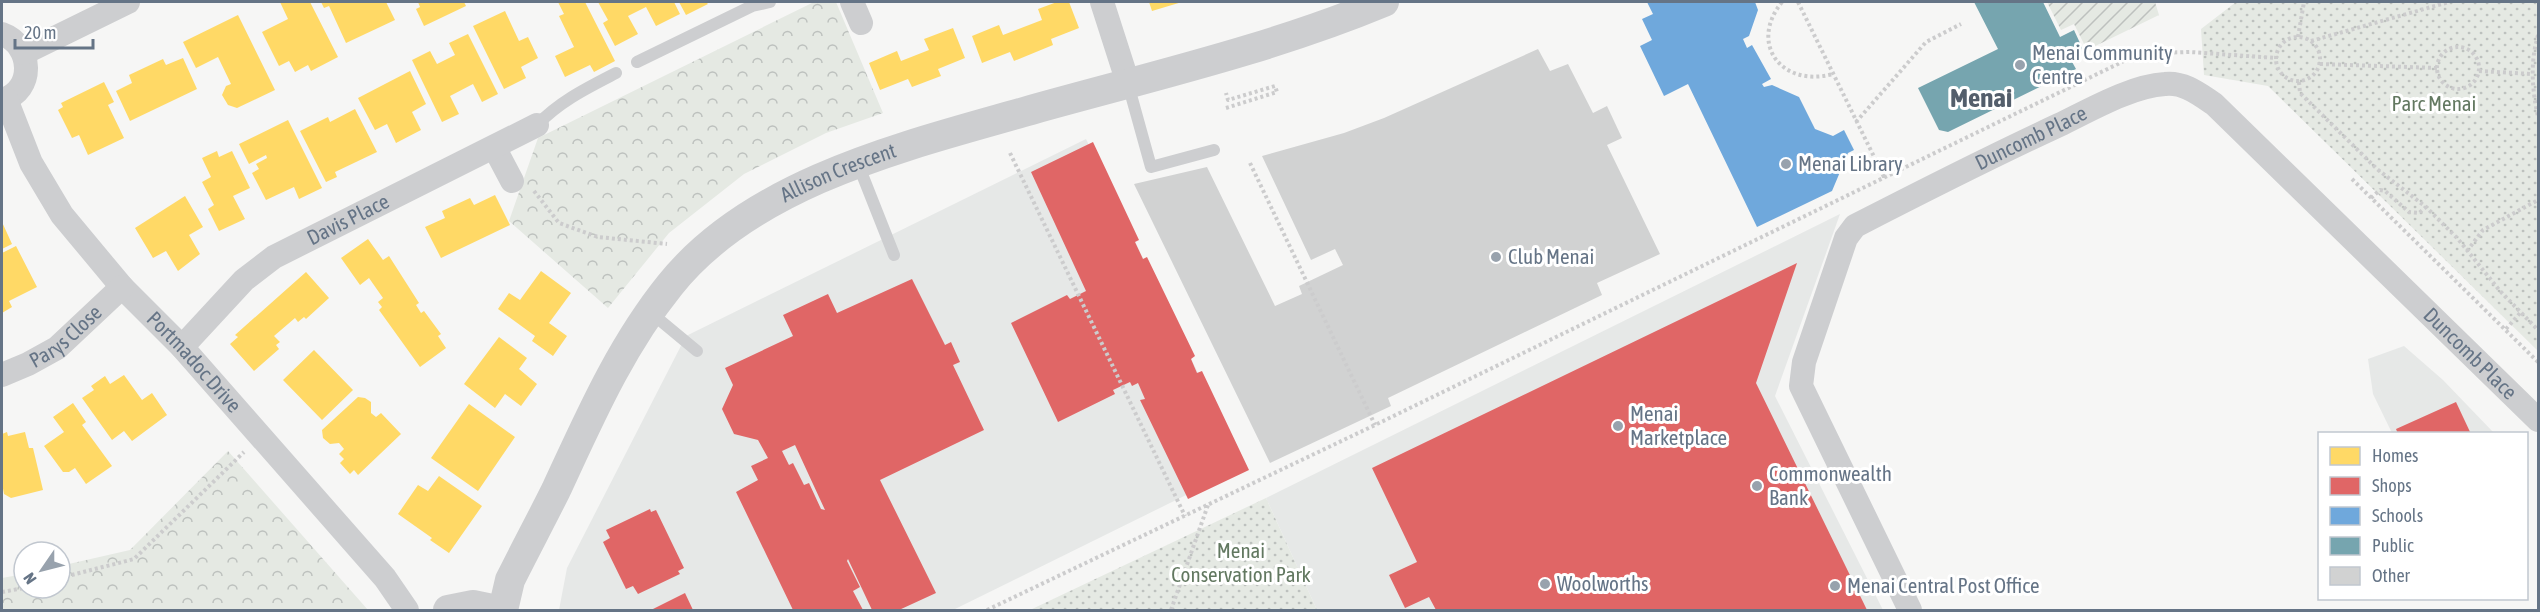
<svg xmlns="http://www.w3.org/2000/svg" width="2540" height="612" font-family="'Asap Condensed',sans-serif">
  <defs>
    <pattern id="forest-crowns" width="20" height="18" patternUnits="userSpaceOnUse" patternTransform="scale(1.5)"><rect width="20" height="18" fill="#e5e9e3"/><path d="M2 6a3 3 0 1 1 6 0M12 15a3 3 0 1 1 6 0" fill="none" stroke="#bdc1be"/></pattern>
    <pattern id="park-dots" width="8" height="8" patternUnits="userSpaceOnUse" patternTransform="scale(1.5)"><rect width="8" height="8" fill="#e5e9e3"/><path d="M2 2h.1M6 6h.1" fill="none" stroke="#bdc1be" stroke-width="1.8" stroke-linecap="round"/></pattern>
    <pattern id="garden-furrows" width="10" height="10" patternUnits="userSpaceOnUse" patternTransform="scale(1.5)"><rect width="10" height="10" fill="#e5e9e3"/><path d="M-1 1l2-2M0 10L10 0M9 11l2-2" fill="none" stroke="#bdc1be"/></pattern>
  </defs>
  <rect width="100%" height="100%" fill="#f6f6f5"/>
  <path fill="#e6e8e7" d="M1086,139L1243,467L953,610H559L567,568L686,336Z
    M1840,214L1775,396L1883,610H1317L1266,498Z
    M2404,346L2443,380L2494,433H2392L2373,394L2368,359Z"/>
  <path fill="url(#forest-crowns)" d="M814,2H836L883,113L826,133L744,174L669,233L608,308L509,221L538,138Z
    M228,451L368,610H2V578L24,574V588H60V566L130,550Z"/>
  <path fill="url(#park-dots)" d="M2236,2H2538V351L2268,86L2204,75L2201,29Z
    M1266,498L1317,610H1030Z"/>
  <path fill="url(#garden-furrows)" d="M2047,2H2155L2159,15L2087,50L2074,24L2061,30Z"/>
  <path fill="#ffd966" d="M280,2H310L338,57L311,71L308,65L295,72L289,61L279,66L262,32L288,19Z
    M321,2H386L395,20L346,43L329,6L324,8Z
    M418,2H464L466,6L424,26L416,9L420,7Z
    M558,2H585L615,61L594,72L590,65L565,77L555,56L574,47L559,16L564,14Z
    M598,2H674L680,14L656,26L646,7L628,16L638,34L615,46L603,23L608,20Z
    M679,2H706L708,4L686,15Z
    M1057,2H1069L1079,28L1051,39L1053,45L1014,61L1010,52L982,63L972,36L999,25L1003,35L1042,20L1038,9Z
    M1149,2H1182L1152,11Z
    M505,11L519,41L528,37L538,58L521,67L526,78L504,89L473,26Z
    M238,15L275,90L237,108L228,105L222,95L226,86L231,84L218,57L196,68L183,42Z
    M953,28L965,58L938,69L941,76L912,87L908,79L880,90L869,63L897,51L901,61L929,50L924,39Z
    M468,34L498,94L482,102L473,84L450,96L459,114L442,122L412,60L430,51L437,64L455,55L449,43Z
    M183,58L197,89L130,121L116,91L132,83L129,75L163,59L166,65Z
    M410,71L426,104L412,112L421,130L396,143L387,124L375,130L358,98Z
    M104,82L114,102L108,105L124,138L88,155L79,135L72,138L58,110L63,107L61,103Z
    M355,109L377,152L335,172L337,177L326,182L300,131L328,117L330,122Z
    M288,120L322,188L299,199L294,187L266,200L252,173L259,169L256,164L267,158L266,155L249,164L239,144Z
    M217,151L219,157L232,151L250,188L233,196L245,219L219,231L208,209L214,205L202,182L211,177L202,158Z
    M495,195L510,225L441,258L425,227L445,218L442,211L470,198L474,205Z
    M185,196L203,227L189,235L200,254L178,271L166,251L153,258L135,228Z
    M2,222L12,244L2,249Z
    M368,239L383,260L389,256L419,303L416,305L421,313L424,311L441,334L438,336L446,348L420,367L379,310L382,307L378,302L383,298L369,278L360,285L341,258Z
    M16,246L37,287L9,301L12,307L2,313V253Z
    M541,271L571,293L549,323L567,336L553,356L532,341L535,336L498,309L509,293L520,300Z
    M306,272L329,298L306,319L304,317L298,322L295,318L274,336L280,342L276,345L279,349L254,371L230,344L238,337L235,335Z
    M499,337L527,358L519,369L537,384L521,406L505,394L495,408L464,384Z
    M314,350L353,390L322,420L283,380Z
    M124,375L142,400L152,393L167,415L132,441L124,431L112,440L82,398L94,390L91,386L105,376L110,384Z
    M358,397L365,398L371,402V413L376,417L381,413L401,434L358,475L354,470L350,474L340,463L344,459L339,454L344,449L339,443L330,444L323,438L322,430Z
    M73,403L86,422L82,425L112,466L86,484L75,468L69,472H63L44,446L64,432L53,417Z
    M469,404L515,437L478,491L431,458Z
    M7,432L8,436L25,432L29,448H33L43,490L11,498L4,494L2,483V434Z
    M439,476L482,506L449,553L430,540L432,538L398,514L418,485L428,491Z"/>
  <path fill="#e06666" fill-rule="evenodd" d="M1093,142L1139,240L1135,242L1143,259L1147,257L1195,356L1191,359L1197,373L1202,371L1249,470L1188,499L1140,400L1145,399L1138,383L1132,386L1130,382L1113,390L1115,394L1058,422L1011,323L1067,295L1070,299L1086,291L1031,172Z
    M1797,263L1756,383L1867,610H1436L1429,597L1405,608L1389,575L1417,562L1372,468Z
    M912,279L945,345L951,342L960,362L953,365L984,430L880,480L936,593L899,610H872L848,559L847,561L860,587L853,591L863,610H793L736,492L758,480L751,466L768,458L758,440L734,434L722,409L733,385L725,368L793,336L783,315L828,294L837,313ZM795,445L825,510L821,509L809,483L804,485L793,463L789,465L782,451Z
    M2456,402L2471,434H2398L2396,429Z
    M650,509L651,512L656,510L684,568L678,571L680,574L638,594L633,586L626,589L603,542L610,538L606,530Z
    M685,593L693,610H651Z"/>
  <path fill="#6fa8dc" d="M1647,2H1755L1758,10L1749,36L1743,39L1747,48L1752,45L1771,79L1762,84L1764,87L1772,85L1799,97L1815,129L1833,136L1844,130L1854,150L1848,153L1832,191L1757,227L1688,84L1664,96L1640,46L1652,40L1642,19L1653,14Z"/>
  <path fill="#76a5af" d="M1974,2H2043L2060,37L2074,30L2085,54L2071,60L2076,69L1948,132L1939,130L1918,88L1998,49Z"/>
  <path fill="#d1d2d2" d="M1538,49L1550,71L1568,64L1593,113L1607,106L1622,138L1607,145L1660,254L1597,283L1602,295L1388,398L1391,406L1270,463L1134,184L1207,167L1275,306L1302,294L1299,286L1343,265L1335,249L1311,260L1262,156L1344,133L1384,118Z"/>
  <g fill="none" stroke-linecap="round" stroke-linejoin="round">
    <path stroke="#cccccd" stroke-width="4" stroke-dasharray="3 3" stroke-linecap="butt" d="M1782,2C1748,44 1782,88 1833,74
      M1798,2L1884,177
      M2538,35C2530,63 2532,89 2538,117
      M2276 59a22 22 0 1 1 44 0a22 22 0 1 1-44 0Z
      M2298,37L2304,2
      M2311,41L2449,2
      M2437 68a21 21 0 1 1 42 0a21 21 0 1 1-42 0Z
      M2320,64L2437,68
      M2479,71L2532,74
      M2299,82L2300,93L2377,169L2426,207L2458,239L2500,291L2538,330
      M1226,108L1277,92L1275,86L1228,100L1226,93
      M1856,122L1926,42L1961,24
      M1010,153L1185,516
      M1250,163L1375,425
      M2352,179L2538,362
      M534,191L559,223L598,237L667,244
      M2371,198L2380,190L2385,191L2409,212L2419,213L2426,207
      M2467,251L2483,230L2538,200
      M2506,329L2521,312
      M60,578L134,559L244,452
      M2,592L24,588
      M987,610L1375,425L2126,60L2153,53L2190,52L2276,58
      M1171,610L1208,505"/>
    <path stroke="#cdced0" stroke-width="12" d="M637,62L752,6L770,2
      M1128,84L1151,167L1214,150
      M537,125C560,101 587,88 616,73
      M858,164L894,255
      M650,312L697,351"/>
    <g stroke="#cdced0" stroke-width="24">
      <path d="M852,2L861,23"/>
      <path d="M1102,2L1128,83"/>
      <path d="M2,34C33,45 35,91 2,100"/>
      <path d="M24,53L128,2"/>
      <path id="s1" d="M6,99L31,163L62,215L122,287L182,347L385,578L407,610"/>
      <path d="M494,147L512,181"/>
      <path id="s2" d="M182,347L244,280L274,257L537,125"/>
      <path id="s3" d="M2,375L28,364L57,348L122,287"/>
      <path id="s4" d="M1910,610L1801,386L1804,362L1846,238L1855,226C1923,191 1990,157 2059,125C2090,110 2131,86 2165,84C2184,82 2199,94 2214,104L2538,420"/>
    </g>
    <g stroke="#cdced0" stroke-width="30">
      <path d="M448,610L473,605L497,610"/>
      <path id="s5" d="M503,610L510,580C525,550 541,520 556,490C589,419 620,347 670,285C753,181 909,145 1031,110C1149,77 1271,49 1384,2"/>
    </g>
  </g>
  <g fill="#98a2ad" stroke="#fff" stroke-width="2">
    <circle cx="2020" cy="65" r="6"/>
    <circle cx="1786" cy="164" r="6"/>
    <circle cx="1496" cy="257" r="6"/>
    <circle cx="1618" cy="426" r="6"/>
    <circle cx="1757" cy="486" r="6"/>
    <circle cx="1545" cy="584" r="6"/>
    <circle cx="1835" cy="586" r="6"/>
  </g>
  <g text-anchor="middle" stroke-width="6" stroke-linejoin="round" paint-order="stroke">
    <g font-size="21" fill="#657486" stroke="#fff" text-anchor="start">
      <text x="2032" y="60">Menai Community<tspan x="2032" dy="24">Centre</tspan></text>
      <text x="1798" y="171">Menai Library</text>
      <text x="1508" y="264">Club Menai</text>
      <text x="1630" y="421">Menai<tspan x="1630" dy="24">Marketplace</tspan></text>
      <text x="1769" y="481">Commonwealth<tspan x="1769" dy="24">Bank</tspan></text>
      <text x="1557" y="591">Woolworths</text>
      <text x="1847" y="593">Menai Central Post Office</text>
    </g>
    <g font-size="21" fill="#627860" stroke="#fff">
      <text x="2434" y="111">Parc Menai</text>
      <text x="1241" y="558">Menai<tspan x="1241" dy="24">Conservation Park</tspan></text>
    </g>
    <g font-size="21" fill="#657486" stroke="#fff">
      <text dy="7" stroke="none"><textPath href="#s4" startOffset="616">Duncomb Place</textPath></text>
      <text dy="7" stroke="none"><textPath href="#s5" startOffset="572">Allison Crescent</textPath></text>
      <text dy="7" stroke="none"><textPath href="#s2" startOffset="212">Davis Place</textPath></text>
      <text dy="7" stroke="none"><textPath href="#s3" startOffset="75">Parys Close</textPath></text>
      <text dy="7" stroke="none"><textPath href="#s4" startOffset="1173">Duncomb Place</textPath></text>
      <text dy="7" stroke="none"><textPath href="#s1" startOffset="327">Portmadoc Drive</textPath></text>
    </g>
    <g font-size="27" font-weight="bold" fill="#535e6b" stroke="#fff">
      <text x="1981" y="107">Menai</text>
    </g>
  </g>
  <rect width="2540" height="612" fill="none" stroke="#657486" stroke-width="6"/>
  <rect x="2318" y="432" width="210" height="168" fill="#ffffff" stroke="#c1c7cf" stroke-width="1.5"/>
  <rect x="2330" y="447" width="30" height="18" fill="#ffd966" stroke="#c1c7cf" stroke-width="1.5"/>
  <text x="2372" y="462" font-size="18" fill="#657486">Homes</text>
  <rect x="2330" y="477" width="30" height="18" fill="#e06666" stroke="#c1c7cf" stroke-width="1.5"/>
  <text x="2372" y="492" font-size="18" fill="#657486">Shops</text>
  <rect x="2330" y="507" width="30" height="18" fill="#6fa8dc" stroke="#c1c7cf" stroke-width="1.5"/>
  <text x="2372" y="522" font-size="18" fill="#657486">Schools</text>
  <rect x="2330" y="537" width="30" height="18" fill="#76a5af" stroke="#c1c7cf" stroke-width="1.5"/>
  <text x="2372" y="552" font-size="18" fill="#657486">Public</text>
  <rect x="2330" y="567" width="30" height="18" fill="#d1d2d2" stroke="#c1c7cf" stroke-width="1.5"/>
  <text x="2372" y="582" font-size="18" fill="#657486">Other</text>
  <g transform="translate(42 570) rotate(235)"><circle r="28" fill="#ffffff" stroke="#c1c7cf" stroke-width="1.5"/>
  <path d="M0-4.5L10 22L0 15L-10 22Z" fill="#98a2ad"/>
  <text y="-9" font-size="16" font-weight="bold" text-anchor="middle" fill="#657486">N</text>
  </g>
  <path d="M15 39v9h78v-9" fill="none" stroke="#657486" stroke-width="3"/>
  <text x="24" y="39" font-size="18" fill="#657486" stroke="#ffffff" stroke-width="4.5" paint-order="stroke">20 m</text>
</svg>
